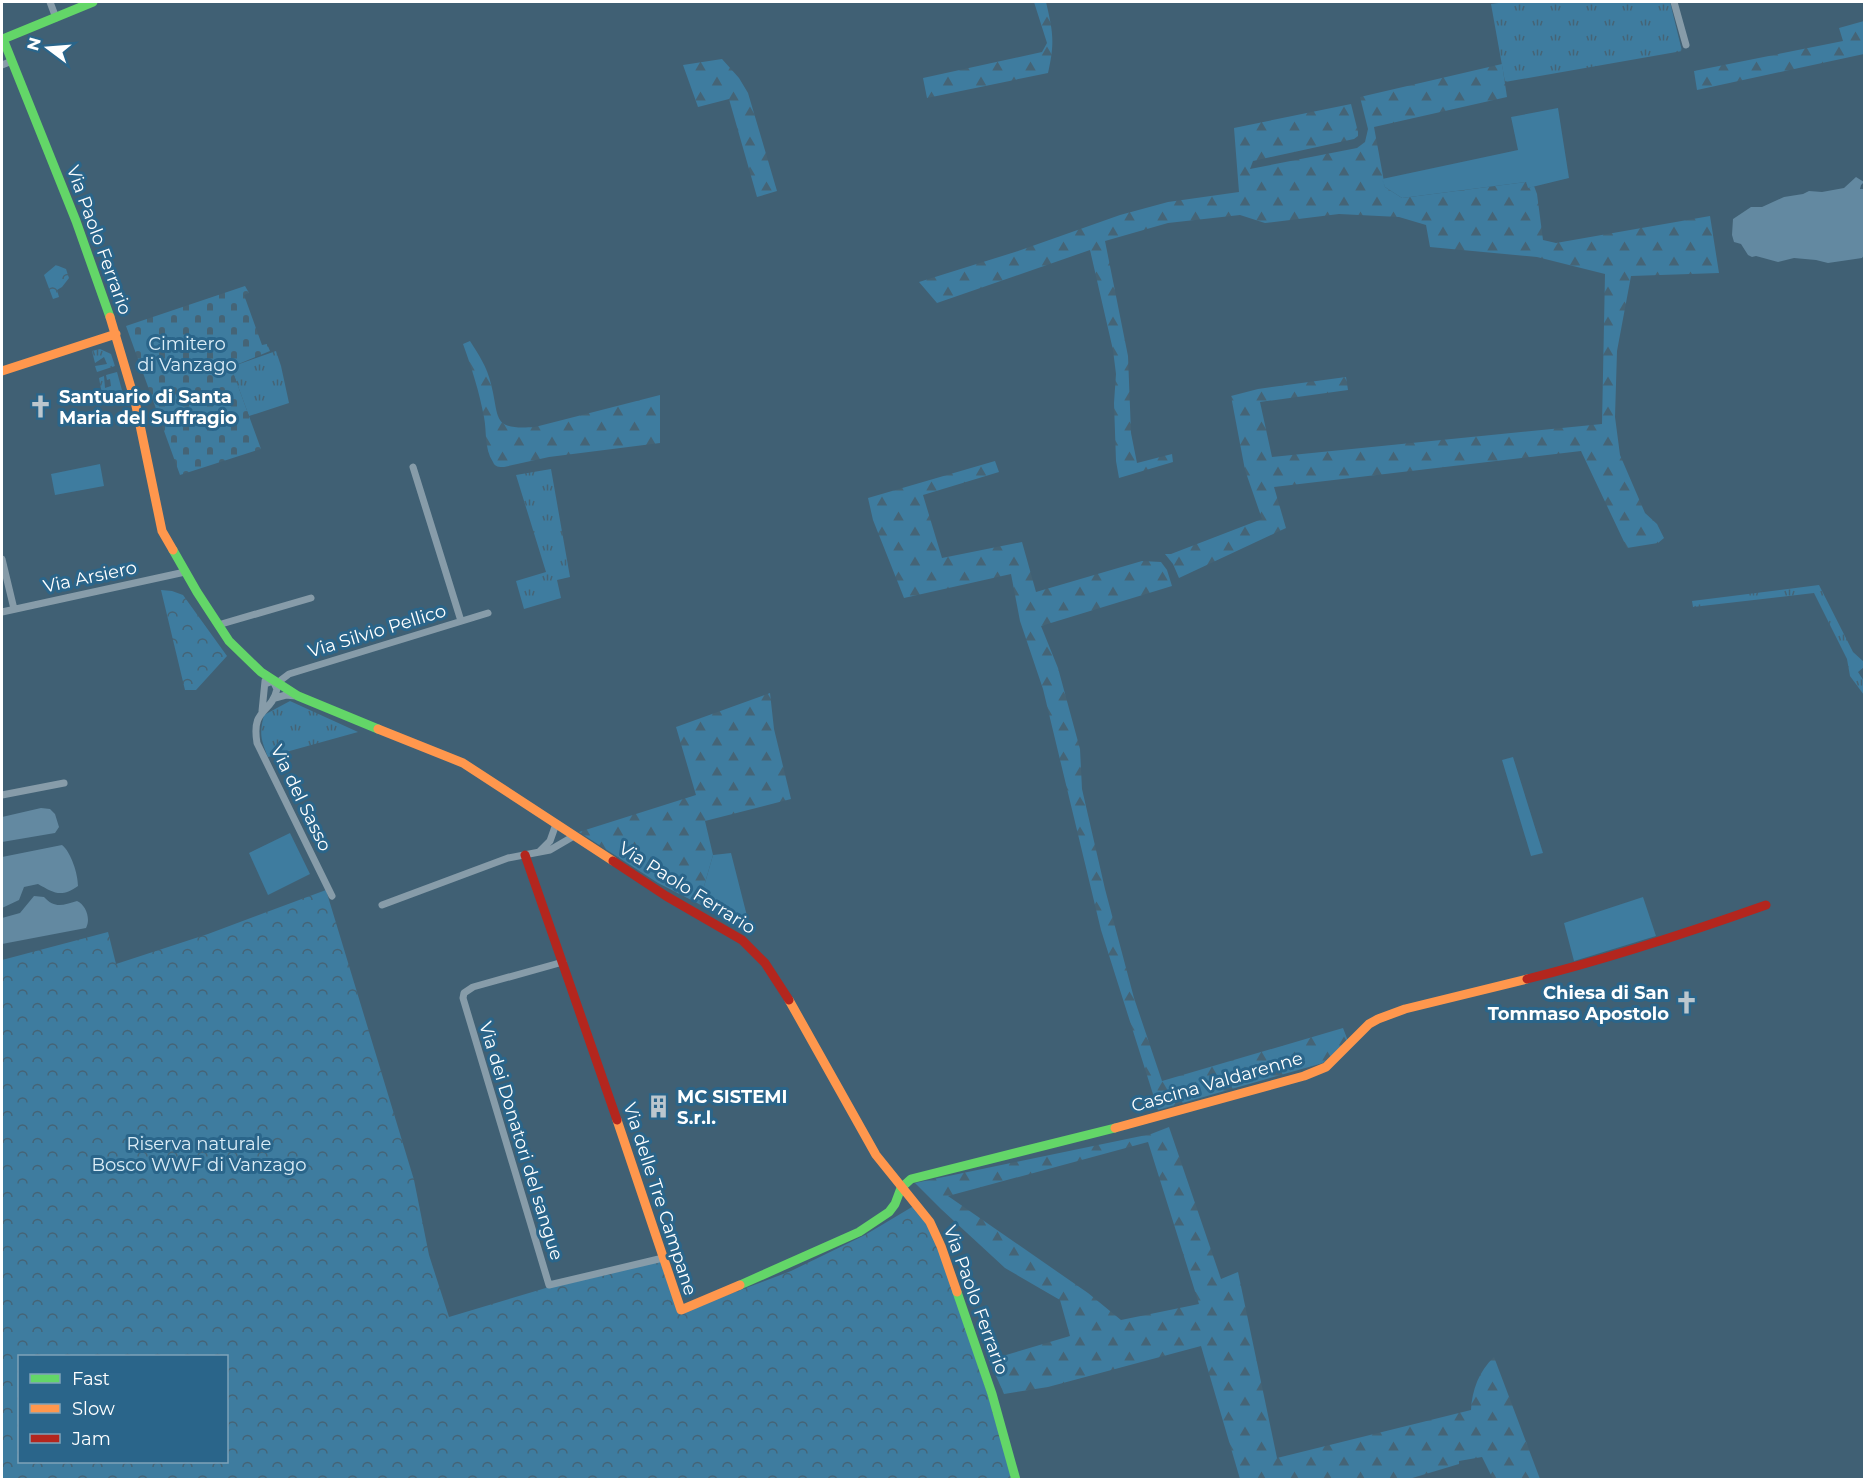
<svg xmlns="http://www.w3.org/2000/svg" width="1866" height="1481" font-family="Montserrat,sans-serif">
  <defs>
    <pattern id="grass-tufts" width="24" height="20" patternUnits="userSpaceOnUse" patternTransform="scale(1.5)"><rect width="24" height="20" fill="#3e7c9f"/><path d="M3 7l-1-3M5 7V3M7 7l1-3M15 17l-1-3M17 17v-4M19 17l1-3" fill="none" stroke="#456476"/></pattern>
    <pattern id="forest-firs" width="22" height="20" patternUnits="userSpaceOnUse" patternTransform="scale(1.5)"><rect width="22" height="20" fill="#3e7c9f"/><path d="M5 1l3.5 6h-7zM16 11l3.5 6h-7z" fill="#456476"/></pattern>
    <pattern id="cemetery-stones" width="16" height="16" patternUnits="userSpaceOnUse" patternTransform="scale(1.5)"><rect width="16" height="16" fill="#3e7c9f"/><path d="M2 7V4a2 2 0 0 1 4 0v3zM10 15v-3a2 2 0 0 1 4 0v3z" fill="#456476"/></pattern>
    <pattern id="park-crowns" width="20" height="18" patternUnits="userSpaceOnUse" patternTransform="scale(1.5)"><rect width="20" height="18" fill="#3e7c9f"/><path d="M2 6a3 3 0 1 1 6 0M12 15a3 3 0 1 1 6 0" fill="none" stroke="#456476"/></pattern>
  </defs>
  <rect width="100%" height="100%" fill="#406074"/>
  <path fill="url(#grass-tufts)" d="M1506,2H1670L1682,51L1505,82L1491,4Z
    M100,349L111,354L115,366L97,372L95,366L107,364L104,357L95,363L92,351Z
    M276,351L281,366L289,403L249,416L231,367Z
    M117,372L123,394L103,400L99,378L104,376L105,388L111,386L110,379L107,380L106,375Z
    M551,469L570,577L557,580L561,598L524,609L516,581L546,572L516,475Z
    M1819,585L1853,652L1864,662V667L1858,672L1864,681V695L1850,676L1847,659L1814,593L1693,607L1692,601Z
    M290,701L358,732L268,757C261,740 259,734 264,715Z"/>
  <path fill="url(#forest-firs)" fill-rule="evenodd" d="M1034,2H1046C1053,32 1055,42 1048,73L927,98L923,78L1042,52L1047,43Z
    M1864,21V54L1697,90L1694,71L1843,41L1839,28Z
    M722,59L739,78L748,93L777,191L757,197L729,99L698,107L683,65Z
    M1502,64L1507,97L1374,127L1385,187L1402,198L1526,182L1528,188L1534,186L1537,194L1543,240L1556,243L1710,216L1719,273L1631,276L1617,351L1615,417L1620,455L1645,513L1657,524L1664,538L1658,543L1627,548L1581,451L1274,487L1286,528L1179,578L1173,564L1165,554H1171L1262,519L1245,470L1231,396L1258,389L1346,377L1348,390L1260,402L1272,457L1602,424L1605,274L1537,257L1430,247L1426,225L1399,217L1339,214L1265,223L1240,215L1168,223L1105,241L1128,356L1131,433L1137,463L1172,454L1173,462L1119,478L1116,461L1114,403L1116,374L1113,350L1090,250L937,303L919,282L1015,252L1120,215L1168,202L1239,192L1234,128L1351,104L1358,132V136L1354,139L1253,161L1250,169L1357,148L1365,142L1368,129L1360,97Z
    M470,341C479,355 487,367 491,384C500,419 491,430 535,427L660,395V443L549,457L504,467C499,467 495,467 493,462C484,448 487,432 484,417C479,391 472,369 463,344Z
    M995,461L999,472L923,495L942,558L1022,542L1036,592L1142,561L1161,562L1167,570L1172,586L1041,626L1058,668L1080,749L1082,789L1105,889L1134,998L1162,1081L1343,1028L1348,1041L1323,1063L1158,1110L1101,930L1043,689L1020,621L1011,574L904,598L873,520L868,498Z
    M770,693L774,729L791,799L705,821L713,855L699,904L658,883L579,832L696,795L676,727Z
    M1169,1127L1221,1279L1238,1272L1277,1458L1471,1410C1472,1390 1479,1371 1494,1357L1540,1479H1493L1482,1457L1459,1461V1464L1409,1479H1240L1201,1346L1048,1387L1004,1394L989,1360L1070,1336L1060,1300L1005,1268L941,1209L915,1183L1151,1134ZM1148,1142L1199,1304L1121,1320L1088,1293L948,1196Z"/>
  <path fill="url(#cemetery-stones)" d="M245,286L249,293L244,295L262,345L267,344L270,351L231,367L261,449L180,475L126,326Z"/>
  <path fill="url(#park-crowns)" fill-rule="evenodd" d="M56,265L66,269L69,278L62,287L57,290L59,297L53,299L44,275Z
    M161,590L172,591L183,595L227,656L196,690H185Z
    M326,890L414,1180L429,1255L449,1317L566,1282L662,1259L679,1313L791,1271L865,1235L917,1204L930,1221L1016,1480H2V960L108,932L116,964L208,934ZM20,1356H226V1462H20Z"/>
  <path fill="#3e7c9f" d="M1558,108L1569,178L1528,188L1526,182L1402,198L1385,187L1382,179L1518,150L1511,117Z
    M100,464L104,486L55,495L51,474Z
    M1513,757L1543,853L1531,856L1502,760Z
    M290,833L310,874L268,895L249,853Z
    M731,853L747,916L739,927L699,904L713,855Z
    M1643,897L1656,936L1574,961L1564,923Z"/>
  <path fill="#6389a1" d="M1856,177L1864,182L1861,185L1860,189H1864V255L1862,258L1828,263L1816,260L1794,258L1778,262L1756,256L1752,257L1748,255L1741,244L1734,242L1732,235L1733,219L1751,207H1762L1784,197L1803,194L1809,191L1822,192L1844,188Z
    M41,808L50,809L55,814L59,827L55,833L2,842V817Z
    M62,845C71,852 78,874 78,886C61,898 54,893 38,884L24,887L19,900L2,908V857Z
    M34,896L44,897C55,909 63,905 77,901C86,905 91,919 86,928L2,944V918L20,913Z"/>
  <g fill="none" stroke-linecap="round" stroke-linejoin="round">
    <path stroke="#879ca9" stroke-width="7" d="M50,2L56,18
      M1674,2L1686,45
      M2,65L12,61
      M413,467L461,621
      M2,559L14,609
      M2,612L185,572
      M218,625L311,598
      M265,684L273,681L277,689C271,715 251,707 257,743L332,896
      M279,685L281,680L289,674L488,613
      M275,698L286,695L296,696
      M262,711L265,681
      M2,795L64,783
      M539,852L550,841L556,824
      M382,905L508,858L550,850L574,836
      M563,962L473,987L464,993L463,998L549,1285L663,1258"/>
    <path stroke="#63d668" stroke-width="9" d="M93,2L3,39L76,221L110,317
      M173,550L197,592L229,641L261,672L298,696L378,729
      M740,1285L859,1232L889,1212L895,1204L901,1188L911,1179L1115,1128
      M957,1292L992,1394L1016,1480"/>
    <path stroke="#ff974d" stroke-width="9" d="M110,317L135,401L162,531L173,550
      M2,371L116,334
      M378,729L463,763L613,861
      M789,1000L876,1155L930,1222L941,1246L957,1292
      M617,1120L681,1310L740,1285
      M1115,1128L1304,1076L1326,1067L1369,1024L1378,1019L1405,1009L1527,979"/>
    <path stroke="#b3261e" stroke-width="9" d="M525,855L617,1120
      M613,861L666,896L742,940L765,963L789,1000
      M1527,979C1608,959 1687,933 1766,905"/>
  </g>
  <defs>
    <symbol id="church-bare" viewBox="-9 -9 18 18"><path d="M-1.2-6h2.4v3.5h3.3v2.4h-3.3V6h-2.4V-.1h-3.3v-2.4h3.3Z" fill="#bcc7ce" stroke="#2a658a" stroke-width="2.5" paint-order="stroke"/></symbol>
    <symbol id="building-bare" viewBox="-9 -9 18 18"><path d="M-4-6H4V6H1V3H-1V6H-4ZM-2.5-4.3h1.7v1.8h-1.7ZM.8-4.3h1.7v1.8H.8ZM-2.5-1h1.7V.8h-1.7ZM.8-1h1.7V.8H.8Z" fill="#bcc7ce" stroke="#2a658a" stroke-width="2.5" paint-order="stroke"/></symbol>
  </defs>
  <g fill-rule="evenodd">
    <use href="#church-bare" x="24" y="390" width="33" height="33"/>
    <use href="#church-bare" x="1670" y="986" width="33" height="33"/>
    <use href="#building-bare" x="642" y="1090" width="33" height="33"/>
  </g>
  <g text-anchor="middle" stroke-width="6" stroke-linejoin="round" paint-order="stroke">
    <g font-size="18" fill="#fff" stroke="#2a658a">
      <text transform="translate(99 240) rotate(70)" y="6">Via Paolo Ferrario</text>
      <text transform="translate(90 577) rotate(-12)" y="6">Via Arsiero</text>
      <text transform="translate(377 631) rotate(-17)" y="6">Via Silvio Pellico</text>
      <text transform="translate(301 798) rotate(64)" y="6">Via del Sasso</text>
      <text transform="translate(687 888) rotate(32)" y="6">Via Paolo Ferrario</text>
      <text transform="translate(1217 1082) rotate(-16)" y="6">Cascina Valdarenne</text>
      <text transform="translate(521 1141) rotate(73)" y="6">Via dei Donatori del sangue</text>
      <text transform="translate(660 1199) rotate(72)" y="6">Via delle Tre Campane</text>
      <text transform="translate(976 1300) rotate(70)" y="6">Via Paolo Ferrario</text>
    </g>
    <g font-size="18" fill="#dbedf7" stroke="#2a658a">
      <text x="187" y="350">Cimitero<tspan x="187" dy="21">di Vanzago</tspan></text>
      <text x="199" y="1150">Riserva naturale<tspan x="199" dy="21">Bosco WWF di Vanzago</tspan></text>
    </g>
    <g font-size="18" font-weight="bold" fill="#fff" stroke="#2a658a" text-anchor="start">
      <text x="59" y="403">Santuario di Santa<tspan x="59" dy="21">Maria del Suffragio</tspan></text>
      <text x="1669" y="999" text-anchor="end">Chiesa di San<tspan x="1669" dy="21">Tommaso Apostolo</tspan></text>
      <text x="677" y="1103">MC SISTEMI<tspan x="677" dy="21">S.r.l.</tspan></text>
    </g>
  </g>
  <rect width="1866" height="1481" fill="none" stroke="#ffffff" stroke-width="6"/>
  <rect x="18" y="1355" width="210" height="108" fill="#2a658a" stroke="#7fa3b9" stroke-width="1.5"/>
  <rect x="30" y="1374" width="30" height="9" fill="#63d668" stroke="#7fa3b9" stroke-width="1.5"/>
  <text x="72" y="1385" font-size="18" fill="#ffffff">Fast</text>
  <rect x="30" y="1404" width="30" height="9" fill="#ff974d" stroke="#7fa3b9" stroke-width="1.5"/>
  <text x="72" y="1415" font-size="18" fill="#ffffff">Slow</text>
  <rect x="30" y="1434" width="30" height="9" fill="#b3261e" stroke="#7fa3b9" stroke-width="1.5"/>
  <text x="72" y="1445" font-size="18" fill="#ffffff">Jam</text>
  <g transform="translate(48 48) rotate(286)" stroke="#2a658a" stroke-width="4.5" paint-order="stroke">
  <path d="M0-4.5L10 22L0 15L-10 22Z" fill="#ffffff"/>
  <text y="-9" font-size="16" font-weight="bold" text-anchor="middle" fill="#ffffff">N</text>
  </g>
</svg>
